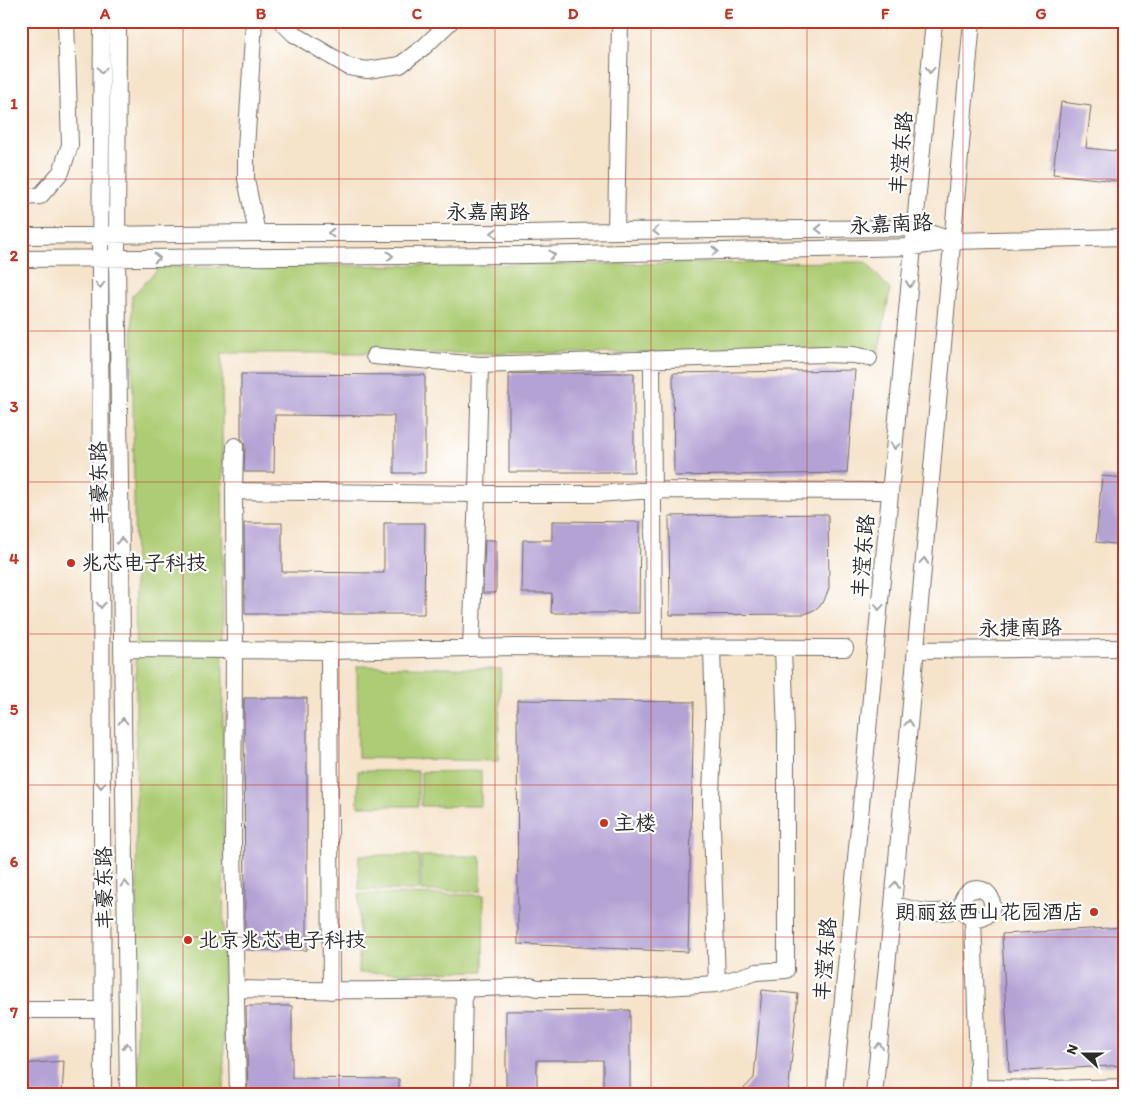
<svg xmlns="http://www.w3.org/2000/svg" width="1146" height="1116" font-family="Itim,'LXGW WenKai TC',sans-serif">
  <rect width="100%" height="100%" fill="#fff"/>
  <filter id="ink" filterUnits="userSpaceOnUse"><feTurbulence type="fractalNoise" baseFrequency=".02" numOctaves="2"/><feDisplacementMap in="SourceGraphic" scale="10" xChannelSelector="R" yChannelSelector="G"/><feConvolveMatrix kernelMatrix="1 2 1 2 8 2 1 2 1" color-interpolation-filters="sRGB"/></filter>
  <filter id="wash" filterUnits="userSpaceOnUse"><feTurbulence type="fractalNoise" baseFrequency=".0096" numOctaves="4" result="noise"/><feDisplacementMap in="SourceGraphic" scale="20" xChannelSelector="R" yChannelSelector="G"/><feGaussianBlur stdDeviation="1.12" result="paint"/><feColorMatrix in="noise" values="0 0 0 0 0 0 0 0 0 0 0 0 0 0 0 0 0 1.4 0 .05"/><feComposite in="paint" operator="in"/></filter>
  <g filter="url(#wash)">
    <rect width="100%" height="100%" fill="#f5e3ca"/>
    <path fill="#adcc74" stroke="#6c7c50" d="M866,262L890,290L879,353H222L224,1095H137L136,688L132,296L160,267Z
      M357,666L501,669L498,761L358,758Z
      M358,771H418V806H358Z
      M481,771V806H421V772Z
      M359,855H419V890H359Z
      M421,856H481V891H421Z
      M359,894L484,895L483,971L359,973Z"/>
    <g id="blocks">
      <path fill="#b3a2d4" d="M1061,102L1091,106L1086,148L1125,152V182L1053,174Z
        M855,370L847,473L674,476L673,373Z
        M543,373H634V472H509V374Z
        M241,374L425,375V473H394V416L275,415L274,472H244L245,446L244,442L241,438Z
        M1102,476L1125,478V527L1123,545L1096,542Z
        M828,514L829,588L824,601L816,609L805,614L670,615L669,516Z
        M552,521L640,522L639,613H551L552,593H522L523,540H552Z
        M244,523H282V572L384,573V523H425L424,614H245Z
        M485,540H496V593H483Z
        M244,698H307V950H245Z
        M517,700L694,702L688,952L518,944Z
        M1125,927V1065L1009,1072L1002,934Z
        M762,990L798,994L788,1095H738L754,1078Z
        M246,1006H292V1078L399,1079V1095H248Z
        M630,1010V1095H603V1060H537V1095H506V1011Z
        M64,1061L62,1095H21V1064Z"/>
    </g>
  </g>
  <g filter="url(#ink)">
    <use href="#blocks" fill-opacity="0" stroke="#726b63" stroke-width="1"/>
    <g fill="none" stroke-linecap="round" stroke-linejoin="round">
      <defs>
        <path id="minor" d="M102,21L100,258L103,1095
          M118,21L117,258L128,1095
          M254,21L246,149V179L257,233
          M281,21L294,34L349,67L367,70L400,65L425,46L451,21
          M21,197L40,196L61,172L70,145L66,21
          M616,231L620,21
          M21,236L257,233H528L616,231L915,228L948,239
          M21,259L529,255L913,247L953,241L1125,237
          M374,356L480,365L824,354L854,355L869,358
          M652,359L654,647
          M235,446L234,491L235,649L234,650L233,848L238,1095
          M234,491L477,494H597L653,490L890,491
          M471,648L477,494L480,365
          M712,648L714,719L711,795L717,984
          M122,649L329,651L514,647L845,648
          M916,650L1125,648
          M329,651L331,991
          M962 904a15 15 0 1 1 30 0a15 15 0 1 1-30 0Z
          M892,916L903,907C923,913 942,914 962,909
          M973,919L979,1095
          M237,989C335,991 432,991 530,986L538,988H646L717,984L757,972L786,970V734L783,648
          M21,1010H102
          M978,1088L1052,1089L1125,1087
          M462,1095L464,989
          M834,1095L934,21
          M874,1095L892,916L972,21"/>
      </defs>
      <use href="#minor" stroke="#726b63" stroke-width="18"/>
      <use href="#minor" stroke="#fff" stroke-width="16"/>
    </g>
    <defs><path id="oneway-chevron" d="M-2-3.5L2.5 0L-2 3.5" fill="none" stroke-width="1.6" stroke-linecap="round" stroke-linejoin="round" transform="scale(1.25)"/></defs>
    <g stroke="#a0a0a0">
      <use href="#oneway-chevron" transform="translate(102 70) rotate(91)"/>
      <use href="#oneway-chevron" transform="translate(930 70) rotate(95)"/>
      <use href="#oneway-chevron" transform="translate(819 229) rotate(179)"/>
      <use href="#oneway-chevron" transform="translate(656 231) rotate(179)"/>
      <use href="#oneway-chevron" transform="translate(331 233) rotate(-180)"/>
      <use href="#oneway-chevron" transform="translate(494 233) rotate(-180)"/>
      <use href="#oneway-chevron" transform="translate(715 251) rotate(-1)"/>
      <use href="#oneway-chevron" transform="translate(552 255) rotate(-1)"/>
      <use href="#oneway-chevron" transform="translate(390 256)"/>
      <use href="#oneway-chevron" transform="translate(157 258)"/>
      <use href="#oneway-chevron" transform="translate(910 284) rotate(95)"/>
      <use href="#oneway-chevron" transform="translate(100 285) rotate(90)"/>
      <use href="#oneway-chevron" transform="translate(895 446) rotate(95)"/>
      <use href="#oneway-chevron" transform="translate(121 541) rotate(-91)"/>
      <use href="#oneway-chevron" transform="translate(924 561) rotate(-85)"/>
      <use href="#oneway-chevron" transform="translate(101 605) rotate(90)"/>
      <use href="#oneway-chevron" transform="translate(879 607) rotate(95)"/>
      <use href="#oneway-chevron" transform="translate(123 721) rotate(-91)"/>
      <use href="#oneway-chevron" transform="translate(909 723) rotate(-85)"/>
      <use href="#oneway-chevron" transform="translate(101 785) rotate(90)"/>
      <use href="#oneway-chevron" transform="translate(125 884) rotate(-91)"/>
      <use href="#oneway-chevron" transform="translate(895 885) rotate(-85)"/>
      <use href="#oneway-chevron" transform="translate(127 1046) rotate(-91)"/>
      <use href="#oneway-chevron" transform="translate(879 1046) rotate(-84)"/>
    </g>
  </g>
  <path fill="none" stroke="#c8321e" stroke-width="1" stroke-opacity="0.55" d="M183,21V1095M339,21V1095M495,21V1095M651,21V1095M807,21V1095M963,21V1095M21,179H1125M21,331H1125M21,482H1125M21,634H1125M21,785H1125M21,937H1125"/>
  <g fill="#c8321e" stroke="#fff" stroke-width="2">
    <circle cx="71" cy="563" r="5"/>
    <circle cx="604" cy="823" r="5"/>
    <circle cx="1094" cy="912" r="5"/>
    <circle cx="188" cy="940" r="5"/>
  </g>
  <g text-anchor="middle" stroke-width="4.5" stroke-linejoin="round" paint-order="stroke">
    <g font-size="21" fill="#2b2b2b" stroke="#fff">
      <text transform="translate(901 153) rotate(-85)" y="7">丰滢东路</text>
      <text x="488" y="219">永嘉南路</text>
      <text transform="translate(891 224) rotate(-3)" y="7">永嘉南路</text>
      <text transform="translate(99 483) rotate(-91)" y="7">丰豪东路</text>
      <text transform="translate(863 556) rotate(-85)" y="7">丰滢东路</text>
      <text transform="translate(1020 628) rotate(-1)" y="7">永捷南路</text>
      <text transform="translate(104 888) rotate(-91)" y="7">丰豪东路</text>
      <text transform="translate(825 959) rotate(-85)" y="7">丰滢东路</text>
    </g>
    <g font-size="21" fill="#2b2b2b" stroke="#fff" text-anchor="start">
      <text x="81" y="570">兆芯电子科技</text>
      <text x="614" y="830">主楼</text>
      <text x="1084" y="919" text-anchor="end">朗丽兹西山花园酒店</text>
      <text x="198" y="947">北京兆芯电子科技</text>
    </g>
  </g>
  <rect width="1146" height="1116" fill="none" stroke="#fff" stroke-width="55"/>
  <g transform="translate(1084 1054) rotate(291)" stroke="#ffffff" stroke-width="4" paint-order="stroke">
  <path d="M0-4L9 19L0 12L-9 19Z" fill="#2b2b2b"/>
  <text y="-8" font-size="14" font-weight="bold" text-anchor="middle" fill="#2b2b2b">N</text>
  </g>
  <rect x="28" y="28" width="1090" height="1060" fill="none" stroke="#c8321e" stroke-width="2"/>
  <g font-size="16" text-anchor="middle" font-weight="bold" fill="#c8321e">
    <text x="105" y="19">A</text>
    <text x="261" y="19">B</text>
    <text x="417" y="19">C</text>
    <text x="573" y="19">D</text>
    <text x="729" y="19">E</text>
    <text x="885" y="19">F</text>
    <text x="1041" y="19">G</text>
    <text x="14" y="109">1</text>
    <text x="14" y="261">2</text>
    <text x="14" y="412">3</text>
    <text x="14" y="564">4</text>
    <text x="14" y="715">5</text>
    <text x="14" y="867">6</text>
    <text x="14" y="1018">7</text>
  </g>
</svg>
